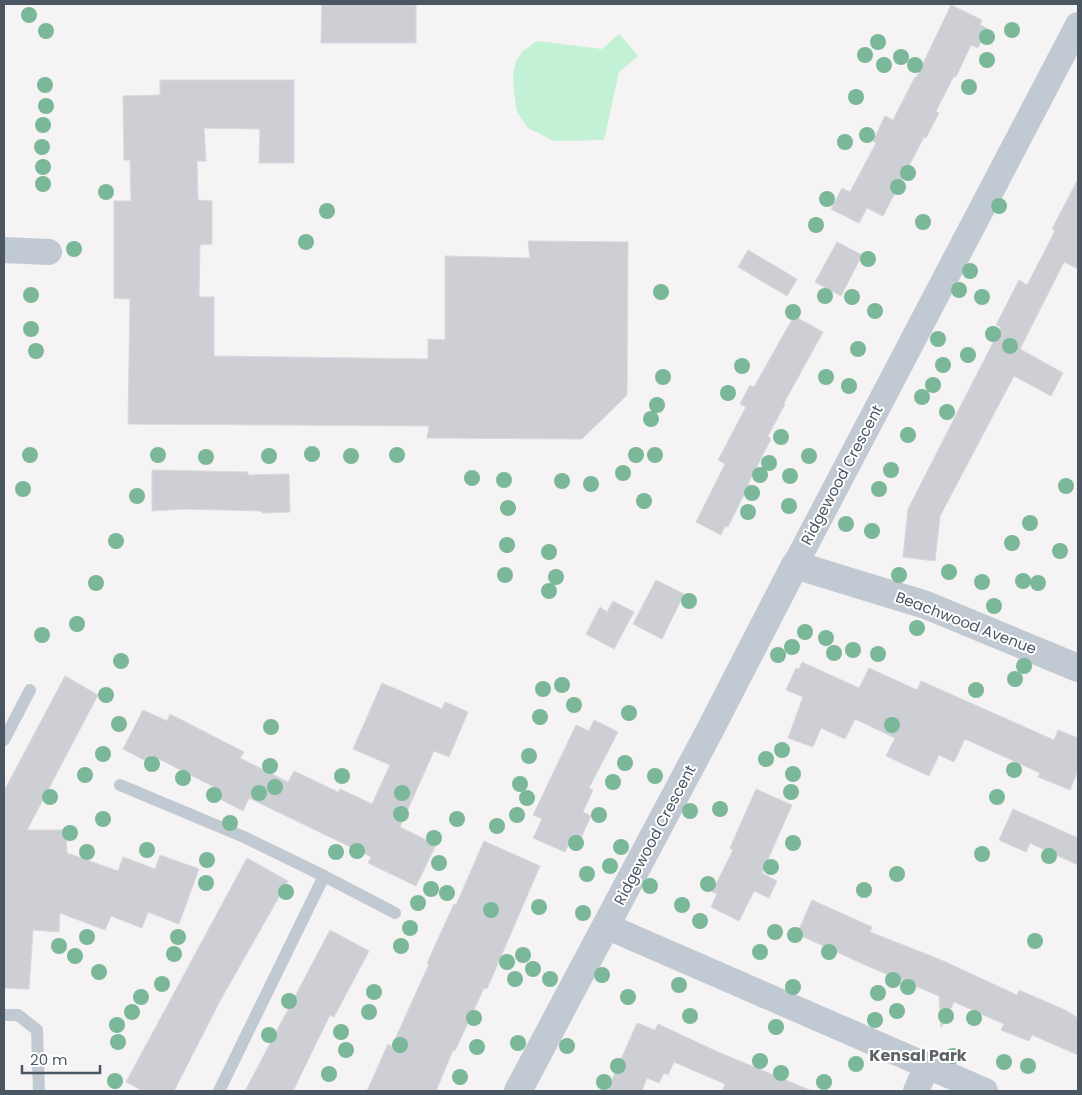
<svg xmlns="http://www.w3.org/2000/svg" width="1082" height="1095" font-family="Poppins,sans-serif">
  <rect width="100%" height="100%" fill="#f5f3f3"/>
  <path fill="#c3f1d5" d="M619,34L638,56L619,72L604,140L554,141L528,128L517,112L514,93L513,74L516,61L523,51L537,41L602,49Z"/>
  <path fill="#cdcfd5" stroke="#d7d9de" d="M322,4H416V43H321Z
    M951,5L982,20L980,25L987,28L978,48L971,45L956,77L954,76L936,111L939,113L926,138L924,137L883,216L867,208L859,223L831,209L842,188L850,192L876,143L873,141L885,116L893,120L915,77L916,78Z
    M160,80H294V163H259L260,129L204,128L206,161H197L198,200L212,201V244L200,245L199,297H214V356L428,359V339L445,340V256L530,258L528,241L628,242L627,395L582,439L427,438L429,426L128,424L130,299L114,298V201H131L130,160H124L123,96L160,95Z
    M1078,179V269L1064,262L1020,349L1063,373L1051,396L1014,376L940,516L935,561L903,557L908,509L1001,327L996,325L1019,280L1027,285L1055,231L1052,229Z
    M837,242L862,255L841,296L815,282Z
    M748,250L797,279L787,296L738,267Z
    M794,316L823,332L784,403L785,404L768,436L771,439L748,484L749,485L728,527L725,526L721,535L696,522L725,464L718,460L746,407L740,404L750,385L754,387Z
    M152,470L248,472V475L289,474L290,512L262,513L261,511L183,509L152,511Z
    M656,580L684,594L662,639L633,624Z
    M613,601L634,612L614,649L586,634L600,607L607,612Z
    M802,662L859,688L869,668L917,690L921,681L1054,740L1058,730L1078,738V770L1070,790L1038,777L1040,773L965,739L954,762L939,755L929,776L886,756L895,738L855,719L845,739L821,728L813,747L788,738L803,697L786,690L796,668L799,669Z
    M65,676L98,695L27,830H66L67,853L118,871L123,857L155,869L160,855L199,869L179,924L148,912L142,928L111,916L105,930L60,913L59,932L33,930L29,989L4,988V791Z
    M382,683L442,709L445,702L468,712L449,757L434,751L400,827L436,845L416,886L368,863L371,857L249,798L243,811L218,798L222,791L151,755L148,762L123,749L143,710L167,721L170,714L244,752L240,758L288,782L294,771L338,792L340,789L372,804L390,765L353,749Z
    M594,720L618,732L589,788L593,790L583,812L591,816L580,840L572,837L565,852L533,838L542,819L533,815L576,725L589,731Z
    M756,789L792,805L762,873L777,881L769,898L754,891L739,921L711,907L717,894L712,892L733,850L730,848Z
    M1013,809L1078,838V865L1030,843L1026,852L999,840Z
    M484,841L540,866L487,989L484,988L455,1051L453,1050L436,1091H367L388,1044L392,1046L429,964L427,963L454,904L456,905Z
    M247,858L288,881L220,1001L174,1091H143L126,1082Z
    M812,900L872,927L870,932L939,959L1017,995L1019,990L1065,1010L1078,1018V1055L1032,1035L1029,1041L1001,1030L1004,1024L954,1002L941,1028L939,996L872,968L797,934Z
    M330,930L369,951L334,1017L330,1015L293,1091H245Z
    M637,1023L655,1030L658,1024L718,1052L812,1091H722L725,1084L674,1062L668,1075L664,1073L659,1083L647,1078L642,1091H607Z"/>
  <g fill="none" stroke-linecap="round" stroke-linejoin="round">
    <path stroke="#c1cad2" stroke-width="12" d="M4,740L30,690
      M120,785L244,837L324,876L395,913
      M4,1015H18L37,1030L39,1091
      M219,1091L324,876"/>
    <path stroke="#c1cad2" stroke-width="26" d="M4,250L49,252
      M795,565L1078,25
      M606,926L985,1091
      M916,1091L927,1066"/>
    <path stroke="#c1cad2" stroke-width="28" d="M518,1091L710,730L795,565L926,605L1078,668"/>
  </g>
  <g fill="#7bb799">
    <circle cx="29" cy="15" r="8"/>
    <circle cx="1012" cy="30" r="8"/>
    <circle cx="46" cy="31" r="8"/>
    <circle cx="987" cy="37" r="8"/>
    <circle cx="878" cy="42" r="8"/>
    <circle cx="865" cy="55" r="8"/>
    <circle cx="901" cy="57" r="8"/>
    <circle cx="987" cy="60" r="8"/>
    <circle cx="884" cy="65" r="8"/>
    <circle cx="915" cy="65" r="8"/>
    <circle cx="45" cy="85" r="8"/>
    <circle cx="969" cy="87" r="8"/>
    <circle cx="856" cy="97" r="8"/>
    <circle cx="46" cy="106" r="8"/>
    <circle cx="43" cy="125" r="8"/>
    <circle cx="867" cy="135" r="8"/>
    <circle cx="845" cy="142" r="8"/>
    <circle cx="42" cy="147" r="8"/>
    <circle cx="43" cy="167" r="8"/>
    <circle cx="908" cy="173" r="8"/>
    <circle cx="43" cy="184" r="8"/>
    <circle cx="898" cy="187" r="8"/>
    <circle cx="106" cy="192" r="8"/>
    <circle cx="827" cy="199" r="8"/>
    <circle cx="999" cy="206" r="8"/>
    <circle cx="327" cy="211" r="8"/>
    <circle cx="923" cy="222" r="8"/>
    <circle cx="816" cy="225" r="8"/>
    <circle cx="306" cy="242" r="8"/>
    <circle cx="74" cy="249" r="8"/>
    <circle cx="868" cy="259" r="8"/>
    <circle cx="970" cy="271" r="8"/>
    <circle cx="959" cy="290" r="8"/>
    <circle cx="661" cy="292" r="8"/>
    <circle cx="31" cy="295" r="8"/>
    <circle cx="825" cy="296" r="8"/>
    <circle cx="852" cy="297" r="8"/>
    <circle cx="982" cy="297" r="8"/>
    <circle cx="875" cy="311" r="8"/>
    <circle cx="793" cy="312" r="8"/>
    <circle cx="31" cy="329" r="8"/>
    <circle cx="993" cy="334" r="8"/>
    <circle cx="938" cy="339" r="8"/>
    <circle cx="1010" cy="346" r="8"/>
    <circle cx="858" cy="349" r="8"/>
    <circle cx="36" cy="351" r="8"/>
    <circle cx="968" cy="355" r="8"/>
    <circle cx="943" cy="365" r="8"/>
    <circle cx="742" cy="366" r="8"/>
    <circle cx="663" cy="377" r="8"/>
    <circle cx="826" cy="377" r="8"/>
    <circle cx="933" cy="385" r="8"/>
    <circle cx="849" cy="386" r="8"/>
    <circle cx="728" cy="393" r="8"/>
    <circle cx="922" cy="397" r="8"/>
    <circle cx="657" cy="405" r="8"/>
    <circle cx="947" cy="412" r="8"/>
    <circle cx="651" cy="419" r="8"/>
    <circle cx="908" cy="435" r="8"/>
    <circle cx="781" cy="437" r="8"/>
    <circle cx="312" cy="454" r="8"/>
    <circle cx="30" cy="455" r="8"/>
    <circle cx="158" cy="455" r="8"/>
    <circle cx="397" cy="455" r="8"/>
    <circle cx="636" cy="455" r="8"/>
    <circle cx="655" cy="455" r="8"/>
    <circle cx="269" cy="456" r="8"/>
    <circle cx="351" cy="456" r="8"/>
    <circle cx="809" cy="456" r="8"/>
    <circle cx="206" cy="457" r="8"/>
    <circle cx="769" cy="463" r="8"/>
    <circle cx="891" cy="470" r="8"/>
    <circle cx="623" cy="473" r="8"/>
    <circle cx="760" cy="475" r="8"/>
    <circle cx="790" cy="476" r="8"/>
    <circle cx="472" cy="478" r="8"/>
    <circle cx="504" cy="480" r="8"/>
    <circle cx="562" cy="481" r="8"/>
    <circle cx="591" cy="484" r="8"/>
    <circle cx="1066" cy="486" r="8"/>
    <circle cx="23" cy="489" r="8"/>
    <circle cx="879" cy="489" r="8"/>
    <circle cx="752" cy="493" r="8"/>
    <circle cx="137" cy="496" r="8"/>
    <circle cx="644" cy="501" r="8"/>
    <circle cx="789" cy="506" r="8"/>
    <circle cx="508" cy="508" r="8"/>
    <circle cx="748" cy="512" r="8"/>
    <circle cx="1030" cy="523" r="8"/>
    <circle cx="846" cy="524" r="8"/>
    <circle cx="872" cy="531" r="8"/>
    <circle cx="116" cy="541" r="8"/>
    <circle cx="1012" cy="543" r="8"/>
    <circle cx="507" cy="545" r="8"/>
    <circle cx="1060" cy="551" r="8"/>
    <circle cx="549" cy="552" r="8"/>
    <circle cx="949" cy="572" r="8"/>
    <circle cx="505" cy="575" r="8"/>
    <circle cx="899" cy="575" r="8"/>
    <circle cx="556" cy="577" r="8"/>
    <circle cx="1023" cy="581" r="8"/>
    <circle cx="982" cy="582" r="8"/>
    <circle cx="96" cy="583" r="8"/>
    <circle cx="1038" cy="583" r="8"/>
    <circle cx="549" cy="591" r="8"/>
    <circle cx="689" cy="601" r="8"/>
    <circle cx="994" cy="606" r="8"/>
    <circle cx="77" cy="624" r="8"/>
    <circle cx="917" cy="628" r="8"/>
    <circle cx="805" cy="632" r="8"/>
    <circle cx="42" cy="635" r="8"/>
    <circle cx="826" cy="638" r="8"/>
    <circle cx="792" cy="647" r="8"/>
    <circle cx="853" cy="650" r="8"/>
    <circle cx="834" cy="653" r="8"/>
    <circle cx="878" cy="654" r="8"/>
    <circle cx="778" cy="655" r="8"/>
    <circle cx="121" cy="661" r="8"/>
    <circle cx="1024" cy="666" r="8"/>
    <circle cx="1015" cy="679" r="8"/>
    <circle cx="562" cy="685" r="8"/>
    <circle cx="543" cy="689" r="8"/>
    <circle cx="976" cy="690" r="8"/>
    <circle cx="106" cy="695" r="8"/>
    <circle cx="574" cy="705" r="8"/>
    <circle cx="629" cy="713" r="8"/>
    <circle cx="540" cy="717" r="8"/>
    <circle cx="119" cy="724" r="8"/>
    <circle cx="892" cy="725" r="8"/>
    <circle cx="271" cy="727" r="8"/>
    <circle cx="782" cy="750" r="8"/>
    <circle cx="103" cy="754" r="8"/>
    <circle cx="529" cy="756" r="8"/>
    <circle cx="766" cy="759" r="8"/>
    <circle cx="625" cy="763" r="8"/>
    <circle cx="152" cy="764" r="8"/>
    <circle cx="270" cy="766" r="8"/>
    <circle cx="1014" cy="770" r="8"/>
    <circle cx="793" cy="774" r="8"/>
    <circle cx="85" cy="775" r="8"/>
    <circle cx="342" cy="776" r="8"/>
    <circle cx="655" cy="776" r="8"/>
    <circle cx="183" cy="778" r="8"/>
    <circle cx="613" cy="782" r="8"/>
    <circle cx="520" cy="784" r="8"/>
    <circle cx="275" cy="787" r="8"/>
    <circle cx="791" cy="792" r="8"/>
    <circle cx="259" cy="793" r="8"/>
    <circle cx="402" cy="793" r="8"/>
    <circle cx="214" cy="795" r="8"/>
    <circle cx="50" cy="797" r="8"/>
    <circle cx="997" cy="797" r="8"/>
    <circle cx="527" cy="798" r="8"/>
    <circle cx="720" cy="809" r="8"/>
    <circle cx="690" cy="811" r="8"/>
    <circle cx="401" cy="814" r="8"/>
    <circle cx="517" cy="815" r="8"/>
    <circle cx="599" cy="815" r="8"/>
    <circle cx="103" cy="819" r="8"/>
    <circle cx="457" cy="819" r="8"/>
    <circle cx="230" cy="823" r="8"/>
    <circle cx="497" cy="826" r="8"/>
    <circle cx="70" cy="833" r="8"/>
    <circle cx="434" cy="838" r="8"/>
    <circle cx="576" cy="843" r="8"/>
    <circle cx="793" cy="843" r="8"/>
    <circle cx="621" cy="847" r="8"/>
    <circle cx="147" cy="850" r="8"/>
    <circle cx="357" cy="851" r="8"/>
    <circle cx="87" cy="852" r="8"/>
    <circle cx="336" cy="852" r="8"/>
    <circle cx="982" cy="854" r="8"/>
    <circle cx="1049" cy="856" r="8"/>
    <circle cx="207" cy="860" r="8"/>
    <circle cx="439" cy="863" r="8"/>
    <circle cx="610" cy="866" r="8"/>
    <circle cx="771" cy="867" r="8"/>
    <circle cx="587" cy="874" r="8"/>
    <circle cx="897" cy="874" r="8"/>
    <circle cx="206" cy="883" r="8"/>
    <circle cx="708" cy="884" r="8"/>
    <circle cx="650" cy="886" r="8"/>
    <circle cx="431" cy="889" r="8"/>
    <circle cx="864" cy="890" r="8"/>
    <circle cx="286" cy="892" r="8"/>
    <circle cx="447" cy="893" r="8"/>
    <circle cx="418" cy="903" r="8"/>
    <circle cx="682" cy="905" r="8"/>
    <circle cx="539" cy="907" r="8"/>
    <circle cx="491" cy="910" r="8"/>
    <circle cx="583" cy="913" r="8"/>
    <circle cx="700" cy="921" r="8"/>
    <circle cx="410" cy="928" r="8"/>
    <circle cx="775" cy="932" r="8"/>
    <circle cx="795" cy="935" r="8"/>
    <circle cx="87" cy="937" r="8"/>
    <circle cx="178" cy="937" r="8"/>
    <circle cx="1035" cy="941" r="8"/>
    <circle cx="59" cy="946" r="8"/>
    <circle cx="401" cy="946" r="8"/>
    <circle cx="760" cy="952" r="8"/>
    <circle cx="829" cy="952" r="8"/>
    <circle cx="174" cy="954" r="8"/>
    <circle cx="523" cy="955" r="8"/>
    <circle cx="75" cy="956" r="8"/>
    <circle cx="507" cy="962" r="8"/>
    <circle cx="533" cy="969" r="8"/>
    <circle cx="99" cy="972" r="8"/>
    <circle cx="602" cy="975" r="8"/>
    <circle cx="515" cy="979" r="8"/>
    <circle cx="550" cy="979" r="8"/>
    <circle cx="893" cy="980" r="8"/>
    <circle cx="162" cy="984" r="8"/>
    <circle cx="679" cy="985" r="8"/>
    <circle cx="793" cy="987" r="8"/>
    <circle cx="908" cy="987" r="8"/>
    <circle cx="374" cy="992" r="8"/>
    <circle cx="878" cy="993" r="8"/>
    <circle cx="141" cy="997" r="8"/>
    <circle cx="628" cy="997" r="8"/>
    <circle cx="289" cy="1001" r="8"/>
    <circle cx="897" cy="1011" r="8"/>
    <circle cx="132" cy="1012" r="8"/>
    <circle cx="369" cy="1012" r="8"/>
    <circle cx="690" cy="1016" r="8"/>
    <circle cx="946" cy="1016" r="8"/>
    <circle cx="474" cy="1018" r="8"/>
    <circle cx="974" cy="1018" r="8"/>
    <circle cx="875" cy="1020" r="8"/>
    <circle cx="117" cy="1025" r="8"/>
    <circle cx="776" cy="1027" r="8"/>
    <circle cx="341" cy="1032" r="8"/>
    <circle cx="269" cy="1035" r="8"/>
    <circle cx="118" cy="1042" r="8"/>
    <circle cx="518" cy="1043" r="8"/>
    <circle cx="400" cy="1045" r="8"/>
    <circle cx="567" cy="1046" r="8"/>
    <circle cx="477" cy="1047" r="8"/>
    <circle cx="346" cy="1050" r="8"/>
    <circle cx="953" cy="1056" r="8"/>
    <circle cx="760" cy="1061" r="8"/>
    <circle cx="1004" cy="1062" r="8"/>
    <circle cx="856" cy="1064" r="8"/>
    <circle cx="618" cy="1066" r="8"/>
    <circle cx="1028" cy="1066" r="8"/>
    <circle cx="781" cy="1073" r="8"/>
    <circle cx="329" cy="1074" r="8"/>
    <circle cx="460" cy="1077" r="8"/>
    <circle cx="115" cy="1081" r="8"/>
    <circle cx="604" cy="1082" r="8"/>
    <circle cx="824" cy="1082" r="8"/>
  </g>
  <g text-anchor="middle" stroke-width="4" stroke-linejoin="round" paint-order="stroke">
    <g font-size="15" fill="#4a5661" stroke="#fff">
      <text transform="translate(842 475) rotate(-62)" y="5">Ridgewood Crescent</text>
      <text transform="translate(966 623) rotate(21)" y="5">Beachwood Avenue</text>
      <text transform="translate(655 835) rotate(-62)" y="5">Ridgewood Crescent</text>
    </g>
    <g font-size="16" font-weight="bold" fill="#5f6368" stroke="#fff">
      <text x="918" y="1061">Kensal Park</text>
    </g>
  </g>
  <rect width="1082" height="1095" fill="none" stroke="#4a5661" stroke-width="10"/>
  <path d="M22 1065v8h78v-8" fill="none" stroke="#4a5661" stroke-width="2.5"/>
  <text x="30" y="1065" font-size="15" fill="#4a5661" stroke="#ffffff" stroke-width="4" paint-order="stroke">20 m</text>
</svg>
